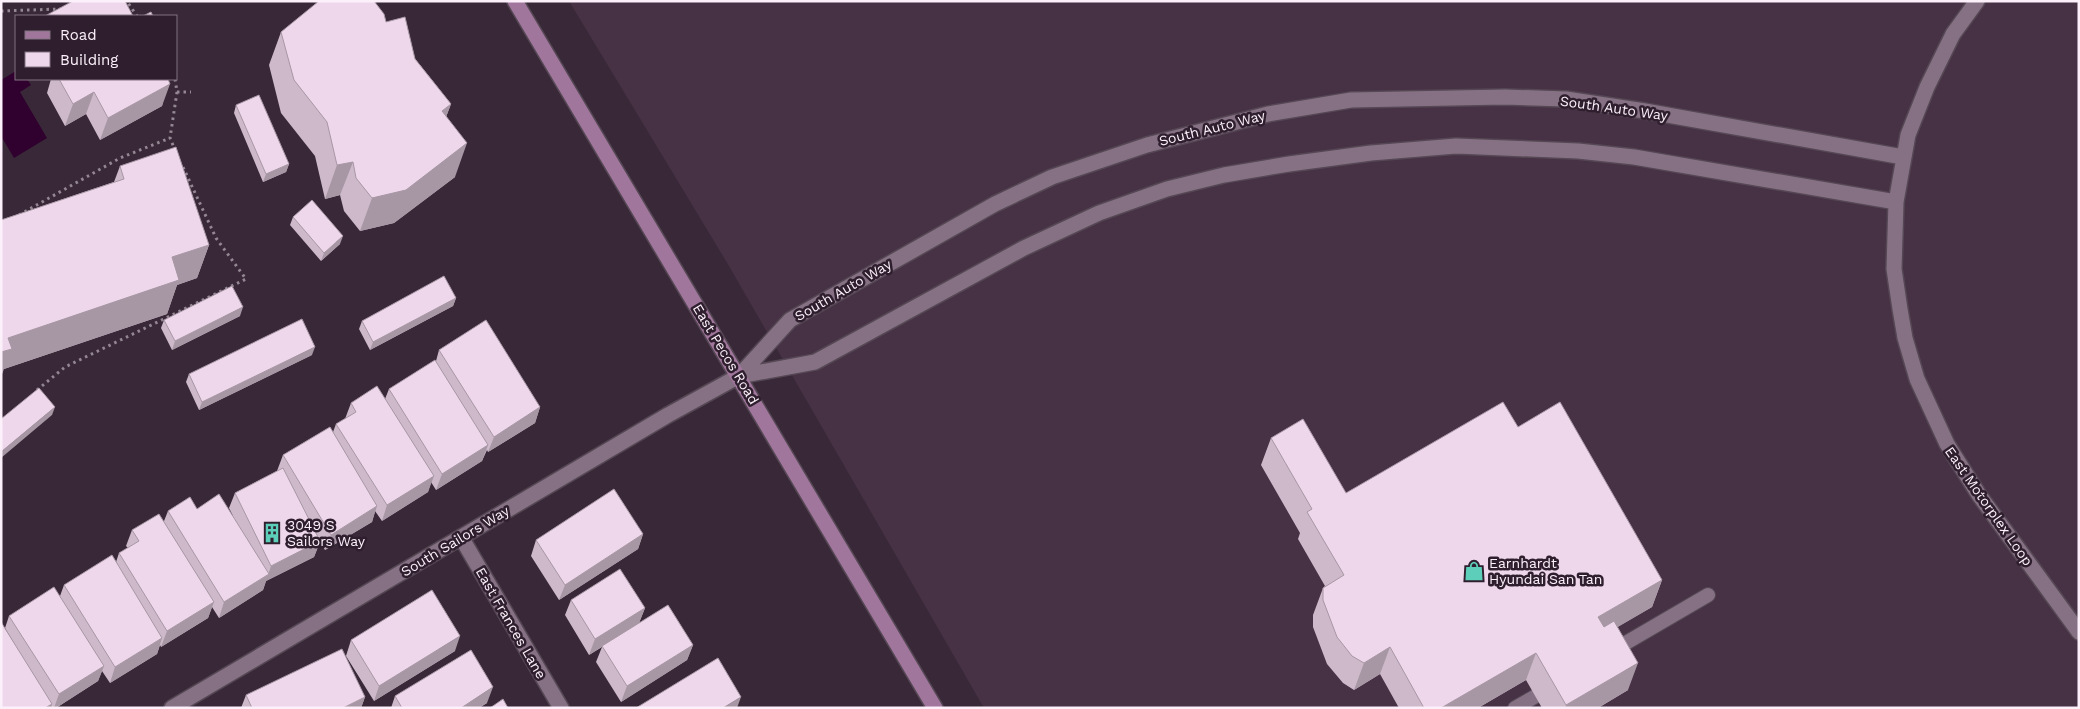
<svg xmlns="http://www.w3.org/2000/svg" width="2080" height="709" font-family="'Work Sans',sans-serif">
  <rect width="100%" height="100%" fill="#392938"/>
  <path fill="#473145" d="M569,1H2079V708H984L729,266Z"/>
  <path fill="#30002f" d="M16,71V79H27L31,85L20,92L47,138L14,158L1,136V80Z"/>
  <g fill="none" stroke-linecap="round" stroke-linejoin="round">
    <defs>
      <path id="service" d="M1612,651L1708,595
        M1515,708L1536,696"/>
      <path id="minor" d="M461,537L561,708
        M172,708L668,415L739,376"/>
      <path id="tertiary" d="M1977,1L1953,34L1927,87L1908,135L1896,202L1894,269L1900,309L1905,338L1917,379L1947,444L1979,495L2079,632
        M739,376L790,320L995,204L1052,177L1147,145L1268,114L1351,100L1505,97L1566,99L1645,111L1903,157
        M739,376L815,362L1024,248L1099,213L1167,189L1224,175L1289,164L1371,153L1456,146L1578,151L1634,157L1896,202"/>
      <path id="secondary" d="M515,1L935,708"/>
    </defs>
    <use href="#service" stroke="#554754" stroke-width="16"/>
    <use href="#minor" stroke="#554754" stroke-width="18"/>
    <use href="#tertiary" stroke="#554754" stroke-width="18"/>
    <use href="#secondary" stroke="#554754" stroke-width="18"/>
    <path stroke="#948793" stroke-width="3" stroke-dasharray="2.5 4" stroke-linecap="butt" d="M123,1L128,3L137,16
      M1,11L60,9
      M175,79L177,92L170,138L175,150
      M177,92H191
      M19,215L120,158L170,138
      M37,390L65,367L246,279L216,238L183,167"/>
    <use href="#service" stroke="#857183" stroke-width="14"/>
    <use href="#minor" stroke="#857183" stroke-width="15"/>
    <use href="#tertiary" stroke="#857183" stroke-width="15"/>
    <use href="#secondary" stroke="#a1769d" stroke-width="15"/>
  </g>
  <path fill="#cdb9ca" d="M386,22L451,104L446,117L455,177L394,223L360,231L344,211L340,195L325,199L315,156L281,113L269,65L281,32Z
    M51,79H168L162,106L100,140L86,114L65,126L47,93Z
    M236,105L289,164L286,172L263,182L234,113Z
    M120,166L209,245L197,278L177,285L167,314L4,369L1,220L114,182Z
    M293,217L340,244L321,261L290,225Z
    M456,298L453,306L370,350L359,329L362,321Z
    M240,316L172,350L161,328L164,320Z
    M439,350L540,407L535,423L488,452L487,450L482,461L436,490L431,482L428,492L382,521L375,511L372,522L325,550L320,542L314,557L266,581L263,590L219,618L212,607L208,618L161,647L160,645L157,654L110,683L102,671L98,681L56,708H52L5,628L9,616L60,596L64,585L116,562L119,553L128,548L126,546L132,530L164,521L168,511L197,509L233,516L229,508L235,493L277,471L283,455L333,432L336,424L345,419L351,403L385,399L389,389L436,361Z
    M312,355L199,410L186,382L189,374Z
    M1518,427L1662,580L1652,607L1617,627L1628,690L1598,708H1542L1526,680L1478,708H1399L1380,674L1354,690L1343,683L1327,664L1313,627V615L1323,588L1325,586L1298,539L1300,533L1261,465L1271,438L1346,493Z
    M643,534L638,549L559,600L531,556L536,540Z
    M571,600L645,608L639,623L693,645L687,660L621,702L596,662L602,647L589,655L565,615Z
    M351,640L455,651L374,701L346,656Z
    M246,695L365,697L361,708H241Z
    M395,696L487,703L479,708H391Z"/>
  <path fill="#a796a4" d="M170,84L162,106L100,140L108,118Z
    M94,92L86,114L65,126L73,104Z
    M451,104L438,138L442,111Z
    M467,143L455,177L394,223L360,231L372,198Z
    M353,162L340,195L325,199L337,165Z
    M289,164L286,172L263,182L266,174Z
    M343,236L340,244L321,261L324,253Z
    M209,245L197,278L177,285L167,314L4,369L1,377V352L8,338L172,257Z
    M456,298L453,306L370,350L373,342Z
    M243,307L240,316L172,350L175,341Z
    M315,347L312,355L199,410L202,402Z
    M55,407L52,415L1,458V452Z
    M540,407L535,423L488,452L494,437Z
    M488,445L482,461L436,490L442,474Z
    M434,476L428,492L382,521L387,505Z
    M377,506L372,522L325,550L331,535Z
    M643,534L638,549L559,600L565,585Z
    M320,541L314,557L266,581L263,590L219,618L224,602L268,575L271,566Z
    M1662,580L1652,607L1589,644L1598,617Z
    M214,602L208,618L161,647L167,631Z
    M645,608L639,623L589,655L595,639Z
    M460,636L455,651L374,701L379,686Z
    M162,638L157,654L110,683L115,667Z
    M693,645L687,660L621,702L627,686Z
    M1390,647L1380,674L1354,690L1364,663Z
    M1536,653L1526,680L1478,708H1441Z
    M1638,663L1628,690L1598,708H1565L1566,705Z
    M104,666L98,681L56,708H54L59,694Z
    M493,687L487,703L479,708H461Z
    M365,697L361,708H343Z
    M741,697L737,708H723Z
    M52,704L51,708H45Z"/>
  <path fill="#eed7eb" stroke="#a796a4" d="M73,1H125L133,16H45Z
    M319,1H374L384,14L386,22L405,17L415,59L451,104L442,111L467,143L406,190L372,198L356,178L353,162L337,165L327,122L294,80L281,32Z
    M151,12L153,16H143Z
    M59,79H168L170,84L108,118L94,92L73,104Z
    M259,95L289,164L266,174L236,105Z
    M176,147L209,245L172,257L179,280L8,338L12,349L1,352V220L124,179L120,166Z
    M312,200L343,236L324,253L293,217Z
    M444,276L456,298L373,342L362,321Z
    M232,286L243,307L175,341L164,320Z
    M302,319L315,347L202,402L189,374Z
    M486,320L540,407L494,437L439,350Z
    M435,360L488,445L442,474L389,389Z
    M377,386L434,476L387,505L336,424L356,412L351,403Z
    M39,388L55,407L1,452V419Z
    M1503,402L1518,427L1560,402L1662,580L1598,617L1604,627L1614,621L1638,663L1566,705L1536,653L1441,708H1424L1390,647L1364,663L1352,656L1337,637L1323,600V588L1344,575L1307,512L1312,509L1271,438L1303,419L1346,493Z
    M330,427L377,506L331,535L283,455Z
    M283,468L320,541L271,566L235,493Z
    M614,489L643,534L565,585L536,540Z
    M219,494L269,574L224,602L168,511L190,497L197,509Z
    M159,514L214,602L167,631L119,553L139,541L132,530Z
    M112,555L162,638L115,667L64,585Z
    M620,569L645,608L595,639L571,600Z
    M54,587L104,666L59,694L9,616Z
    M432,590L460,636L379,686L351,640Z
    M668,605L693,645L627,686L602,646Z
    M1,622L52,704L45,708H1Z
    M342,649L365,697L343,708H252L246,695Z
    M471,650L493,687L461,708H402L395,696Z
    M718,658L741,697L723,708H636Z
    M503,699L508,708H490Z"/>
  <defs>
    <symbol id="building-bare" viewBox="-9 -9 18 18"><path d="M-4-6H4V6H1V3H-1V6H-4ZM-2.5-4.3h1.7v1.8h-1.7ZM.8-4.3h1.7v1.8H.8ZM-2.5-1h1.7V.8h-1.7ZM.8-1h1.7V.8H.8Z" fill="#5dceb9" stroke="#2f1f2e" stroke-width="2.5" paint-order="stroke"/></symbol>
    <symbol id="shop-bare" viewBox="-9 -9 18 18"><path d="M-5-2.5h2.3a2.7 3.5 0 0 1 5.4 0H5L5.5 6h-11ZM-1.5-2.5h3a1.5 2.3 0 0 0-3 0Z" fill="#5dceb9" stroke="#2f1f2e" stroke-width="2.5" paint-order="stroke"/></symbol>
  </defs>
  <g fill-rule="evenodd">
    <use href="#building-bare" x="258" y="519" width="28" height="28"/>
    <use href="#shop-bare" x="1460" y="557" width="28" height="28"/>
  </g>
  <g text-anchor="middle" stroke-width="5" stroke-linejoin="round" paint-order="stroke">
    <g font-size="14" fill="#fcf1fb" stroke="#2f1f2e">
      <text transform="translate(1614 108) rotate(8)" y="5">South Auto Way</text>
      <text transform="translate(1212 128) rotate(-14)" y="5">South Auto Way</text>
      <text transform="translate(843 290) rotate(-30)" y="5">South Auto Way</text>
      <text transform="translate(726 354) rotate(59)" y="5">East Pecos Road</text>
      <text transform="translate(1989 506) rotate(55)" y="5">East Motorplex Loop</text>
      <text transform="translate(455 541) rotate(-31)" y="5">South Sailors Way</text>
      <text transform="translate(511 623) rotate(60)" y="5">East Frances Lane</text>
    </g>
    <g font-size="14" fill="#fcf1fb" stroke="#2f1f2e" text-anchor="start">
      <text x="287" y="530">3049 S<tspan x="287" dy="16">Sailors Way</tspan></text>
      <text x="1489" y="568">Earnhardt<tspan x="1489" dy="16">Hyundai San Tan</tspan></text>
    </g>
  </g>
  <rect width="2080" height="709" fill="none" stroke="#fcf1fb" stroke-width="5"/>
  <rect x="15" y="15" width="162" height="65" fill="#2f1f2e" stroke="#817380"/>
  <rect x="25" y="31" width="25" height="8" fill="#a1769d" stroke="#817380"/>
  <text x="60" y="40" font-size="15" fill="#fcf1fb">Road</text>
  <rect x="25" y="52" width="25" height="15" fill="#eed7eb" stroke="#817380"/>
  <text x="60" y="65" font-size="15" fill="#fcf1fb">Building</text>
</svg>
